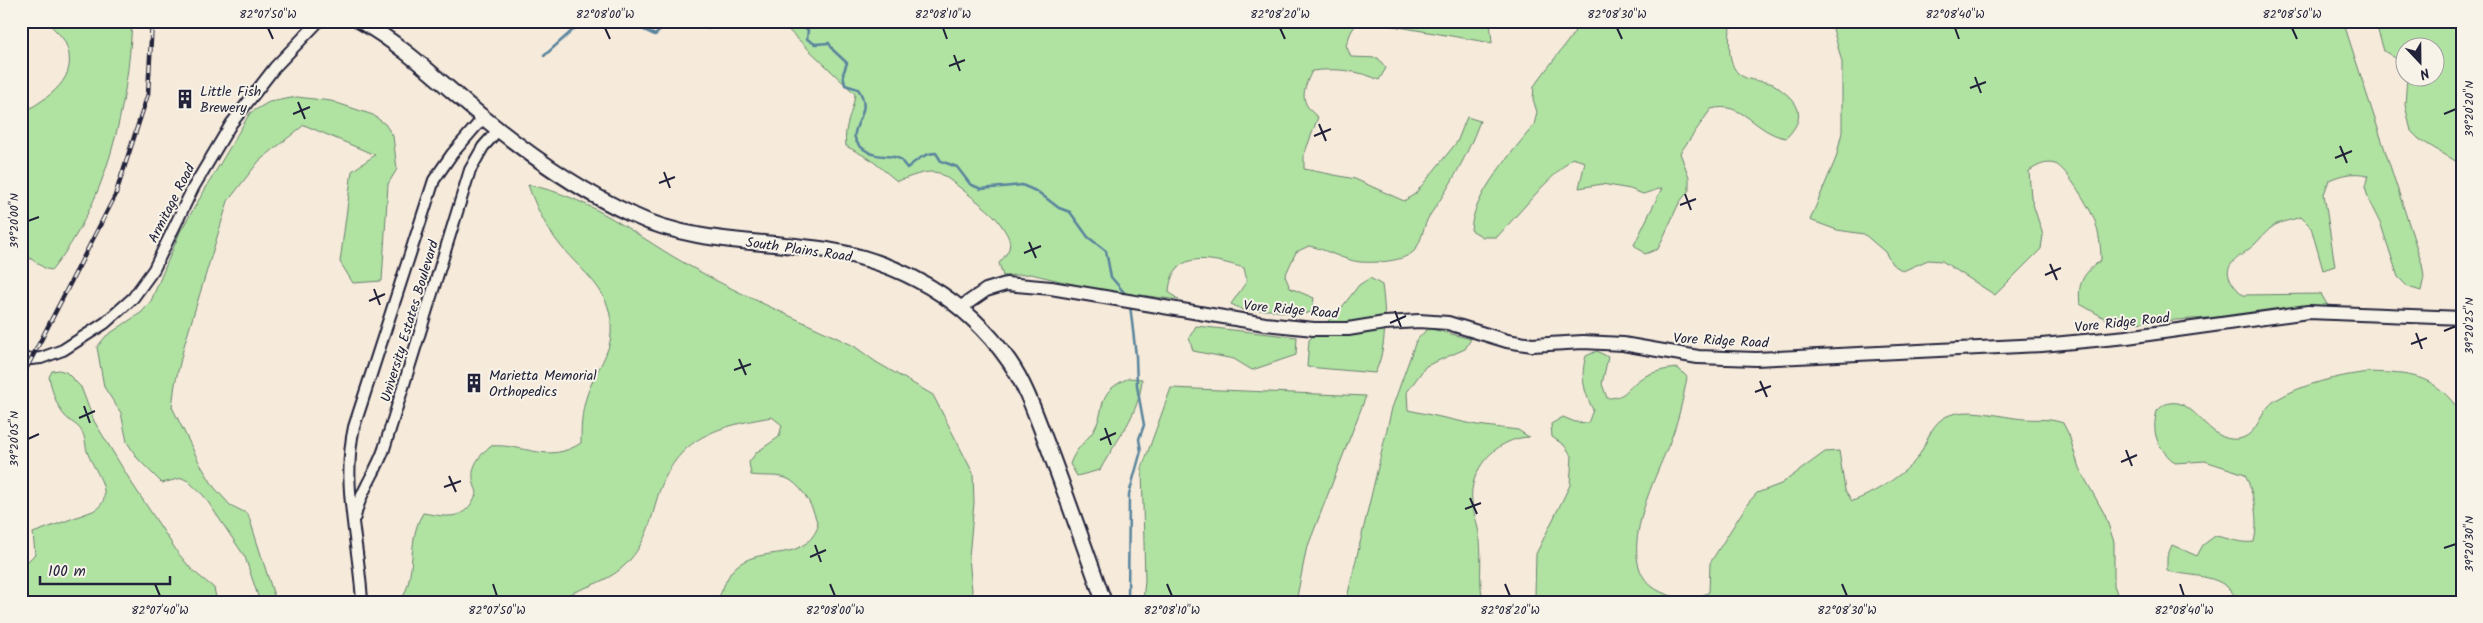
<svg xmlns="http://www.w3.org/2000/svg" width="2483" height="623" font-family="Kalam,sans-serif">
  <rect width="100%" height="100%" fill="#f6eada"/>
  <filter id="ink" filterUnits="userSpaceOnUse"><feTurbulence type="fractalNoise" baseFrequency=".02" numOctaves="2"/><feDisplacementMap in="SourceGraphic" scale="10" xChannelSelector="R" yChannelSelector="G"/><feConvolveMatrix kernelMatrix="1 2 1 2 8 2 1 2 1" color-interpolation-filters="sRGB"/></filter>
  <g filter="url(#ink)">
    <path fill="#b0e2a2" stroke="#69826e" d="M48,21H132C128,107 107,202 52,270L46,269L21,252V114C47,98 82,79 65,42C61,34 51,28 48,21Z
      M779,21H1358L1351,32L1346,45L1351,57L1378,58L1386,68L1379,80C1358,70 1335,68 1312,71C1302,91 1299,103 1318,117L1304,155V169L1355,179L1404,201L1415,194L1457,142L1467,117L1480,121C1466,158 1452,183 1430,215C1423,225 1423,239 1415,250C1405,262 1375,263 1360,262C1342,260 1326,249 1309,246L1296,252L1285,276L1290,288L1314,298L1312,312L1298,315L1271,310H1243L1231,304L1247,281L1244,268C1214,259 1172,247 1169,292L1179,300L1093,289L1031,274L1003,276L999,263C1005,256 1012,249 1009,239C1007,233 999,221 994,216C989,210 945,175 939,173C926,169 909,178 897,181L870,159L846,146C843,126 853,113 855,94Z
      M1364,21H1490L1492,43Z
      M1577,21H1730C1730,37 1726,63 1739,74C1749,82 1762,80 1773,84C1777,86 1781,90 1785,93C1804,108 1802,122 1786,138C1754,133 1744,100 1711,109L1680,153L1689,177V190L1679,203L1658,249L1645,254L1634,245L1662,188L1643,194L1630,189L1602,184L1579,188L1585,162L1572,158L1542,187L1497,237H1483L1471,230C1473,194 1512,153 1534,125L1537,112L1533,99L1534,86L1574,33Z
      M1829,21H2343L2422,264L2424,277L2421,291L2408,287L2398,277L2381,225L2369,201L2365,187L2368,175C2353,172 2343,174 2329,180L2324,194L2335,266L2323,270L2311,227L2301,217C2293,220 2282,221 2275,225C2267,230 2261,238 2255,244C2235,262 2213,267 2243,295L2321,294L2328,306L2254,315L2115,324L2080,304C2077,282 2084,273 2101,260C2101,247 2099,234 2095,221C2091,210 2066,167 2055,164C2045,161 2037,166 2029,171L2031,198L2043,235L2041,249L1995,295L1942,261L1928,260L1903,271L1892,264L1885,252L1864,234L1837,230L1810,220L1836,158L1842,132V62L1832,25Z
      M2375,21H2462V165L2419,139L2411,131L2405,105L2407,78H2436V48H2406L2405,64L2384,51Z
      M297,97L331,101L373,115L385,124L393,136L397,169L388,184L382,281L353,283L340,262L352,171L375,155L304,125L259,161L228,201L184,346L175,384L172,407L200,464L214,487L230,505L248,514L276,602H260L245,557L204,496L188,481L182,478L162,483L138,459L127,442L121,413L104,387L97,347L106,336L142,312L151,301L180,232L250,113L269,102Z
      M528,185C591,196 638,238 693,268C744,297 801,320 854,346L876,362L933,395L973,473L974,503L969,557L973,602H716C724,590 726,574 738,565C765,545 802,564 818,527C815,511 805,489 790,480C780,474 763,477 751,475L749,462L757,452L779,437L782,425L772,417C712,427 674,439 656,502C650,526 643,548 624,566C606,584 575,589 553,602H400C418,576 406,540 423,513C448,517 466,522 477,492C468,472 474,461 490,446C525,443 547,465 581,443C581,423 582,406 590,387C597,370 610,353 611,334C614,290 583,274 560,245C545,226 536,207 528,185Z
      M1370,278L1382,285C1386,313 1387,348 1375,373L1307,367L1309,340L1342,307L1359,285Z
      M1196,326L1297,337L1296,355L1252,370L1234,359L1193,351L1189,338Z
      M1428,328L1471,339L1465,349L1426,366L1407,392L1408,410L1477,425L1518,430L1529,437C1497,438 1468,469 1472,502C1474,515 1479,528 1480,541C1482,559 1479,577 1482,595L1488,602H1346L1392,408L1416,341Z
      M1597,351L1608,357L1602,384L1607,398C1626,398 1626,389 1640,379C1651,372 1665,369 1678,368L1687,377C1683,400 1678,422 1669,444C1654,482 1606,573 1666,594C1683,600 1694,601 1709,592L1710,563L1748,503L1757,493L1781,484L1825,452L1839,451L1845,490L1852,501C1870,496 1907,473 1918,457C1926,445 1930,427 1942,419C1963,404 2002,418 2025,419C2039,420 2049,418 2063,423L2069,435L2079,468L2105,515L2114,542V585L2120,602H1533L1535,595L1536,554L1570,485L1572,456L1564,445L1552,437L1551,424L1563,417L1575,422L1588,423L1593,410C1584,391 1580,377 1586,356Z
      M59,370L66,372L81,387L94,421L133,485L178,553L192,570L214,588L217,602H21V568L35,554L33,533L93,511C118,498 95,472 88,454C85,447 86,438 82,432C79,425 70,422 65,416C56,406 52,390 49,377L52,371Z
      M2368,372C2413,374 2433,373 2462,414V602H2237C2228,573 2191,577 2167,571V557L2172,545L2197,556L2203,545L2215,536C2229,538 2240,544 2254,542C2259,521 2254,494 2245,474L2205,461L2175,463C2157,447 2151,433 2157,411C2160,408 2165,403 2170,403C2195,398 2208,443 2238,439C2259,436 2259,410 2276,400C2302,384 2338,376 2368,372Z
      M1129,378L1142,379C1140,414 1116,440 1100,470L1077,476L1070,464C1075,450 1083,444 1092,433C1109,408 1092,394 1129,378Z
      M1171,388L1366,396L1306,551L1296,602H1143L1145,580L1142,468Z"/>
    <g fill="none" stroke-linecap="round" stroke-linejoin="round">
      <path stroke="#59849d" stroke-width="2.5" d="M636,21L638,27L655,35L664,27L667,21
        M704,21L708,28L714,21
        M779,21L802,26L808,30L807,39L815,44L829,43L833,50L847,63L843,74L845,85L858,89C879,118 832,133 870,153C880,158 890,154 900,159L907,168C916,161 924,153 936,153L941,161L957,167L970,184L981,189L1022,185L1038,192L1059,208L1070,212L1088,237L1106,251L1111,277L1128,297
        M544,56L583,21
        M1128,602L1129,494L1141,451L1139,439L1144,425L1137,386L1136,356L1130,305"/>
      <defs>
        <path id="minor" d="M21,360L41,358L63,350L105,323L133,298L154,269L193,188L231,124L275,67L319,21
          M355,517C360,491 376,473 384,449L470,170L483,147L498,130
          M362,602C359,543 341,485 354,427L434,180L452,154L483,118"/>
        <path id="tertiary" d="M960,308L986,290L1006,284L1051,288L1265,324L1314,329H1348L1385,323L1419,321L1448,323L1507,341L1532,345L1583,342L1623,344L1698,357L1756,359L2042,345L2127,337L2308,312L2462,318"/>
        <path id="secondary" d="M360,21C406,47 443,85 484,118C529,155 580,191 633,215C693,244 763,240 827,250C901,262 966,299 1009,361C1027,387 1037,419 1049,449C1068,500 1086,551 1104,602"/>
      </defs>
      <use href="#minor" stroke="#22223b" stroke-width="14"/>
      <use href="#tertiary" stroke="#22223b" stroke-width="16"/>
      <use href="#secondary" stroke="#22223b" stroke-width="18"/>
      <use href="#minor" stroke="#f7f3e8" stroke-width="10"/>
      <use href="#tertiary" stroke="#f7f3e8" stroke-width="12"/>
      <use href="#secondary" stroke="#f7f3e8" stroke-width="14"/>
      <defs>
        <path id="rail" d="M21,379L115,196L148,94L152,21"/>
      </defs>
      <use href="#rail" stroke="#22223b" stroke-width="4.5"/>
      <use href="#rail" stroke="#f7f3e8" stroke-width="2.5" stroke-dasharray="8" stroke-linecap="butt"/>
    </g>
  </g>
  <path fill="none" stroke="#22223b" stroke-width="2" d="M268,28L273,39M605,28L610,39M943,28L947,39M1280,28L1285,39M1617,28L1622,39M1955,28L1959,39M2292,28L2297,39M954,55L960,71M949,66L965,60M1975,77L1981,93M1970,88L1986,82M298,102L305,119M293,114L310,107M2444,114L2456,109M1319,124L1326,141M1314,136L1331,129M2340,146L2347,163M2335,158L2352,151M664,172L670,188M659,183L675,177M1685,194L1691,210M1680,205L1696,199M28,221L39,217M1029,242L1036,258M1024,253L1041,246M2050,264L2057,280M2045,275L2061,268M374,289L380,305M369,301L385,294M1395,311L1401,327M1390,323L1406,316M2444,331L2456,326M2416,333L2422,349M2411,344L2427,338M739,359L746,375M734,370L751,364M1760,381L1767,397M1755,392L1771,386M84,406L90,423M79,418L95,411M1105,428L1111,445M28,439L39,434M1100,440L1116,433M2126,450L2132,466M2121,462L2137,455M449,476L456,492M444,487L461,481M1470,498L1477,514M1465,509L1481,503M815,545L821,562M2444,548L2456,544M810,557L826,550M155,584L160,596M493,584L497,596M830,584L835,596M1167,584L1172,596M1505,584L1510,596M1842,584L1847,596M2180,584L2184,596"/>
  <defs>
    <symbol id="building-bare" viewBox="-9 -9 18 18"><path d="M-4-6H4V6H1V3H-1V6H-4ZM-2.5-4.3h1.7v1.8h-1.7ZM.8-4.3h1.7v1.8H.8ZM-2.5-1h1.7V.8h-1.7ZM.8-1h1.7V.8H.8Z" fill="#22223b" stroke="#f7f3e8" stroke-width="2.5" paint-order="stroke"/></symbol>
  </defs>
  <g fill-rule="evenodd">
    <use href="#building-bare" x="171" y="85" width="28" height="28"/>
    <use href="#building-bare" x="460" y="369" width="28" height="28"/>
  </g>
  <g text-anchor="middle" stroke-width="4" stroke-linejoin="round" paint-order="stroke">
    <g font-size="14" fill="#22223b" stroke="#f7f3e8" text-anchor="start">
      <text x="200" y="96">Little Fish<tspan x="200" dy="16">Brewery</tspan></text>
      <text x="489" y="380">Marietta Memorial<tspan x="489" dy="16">Orthopedics</tspan></text>
    </g>
    <g font-size="14" fill="#22223b" stroke="#f7f3e8">
      <text transform="translate(171 203) rotate(-63)" y="5">Armitage Road</text>
      <text transform="translate(799 249) rotate(8)" y="5">South Plains Road</text>
      <text transform="translate(1291 309) rotate(5)" y="5">Vore Ridge Road</text>
      <text transform="translate(409 321) rotate(-73)" y="5">University Estates Boulevard</text>
      <text transform="translate(2122 322) rotate(-6)" y="5">Vore Ridge Road</text>
      <text transform="translate(1721 340) rotate(3)" y="5">Vore Ridge Road</text>
    </g>
  </g>
  <rect width="2483" height="623" fill="none" stroke="#f7f3e8" stroke-width="55"/>
  <g transform="translate(2420 62) rotate(158)"><circle r="24" fill="#f7f3e8" stroke="#a29fa3"/>
  <path d="M0-4L9 19L0 12L-9 19Z" fill="#22223b"/>
  <text y="-8" font-size="14" font-weight="bold" text-anchor="middle" fill="#22223b">N</text>
  </g>
  <path d="M40 576v8h130v-8" fill="none" stroke="#22223b" stroke-width="2.5"/>
  <text x="48" y="576" font-size="15" fill="#22223b" stroke="#f7f3e8" stroke-width="4" paint-order="stroke">100 m</text>
  <rect x="28" y="28" width="2428" height="568" fill="none" stroke="#22223b" stroke-width="2"/>
  <g font-size="12" text-anchor="middle" fill="#22223b">
    <text x="268" y="18">82°07'50"W</text>
    <text x="605" y="18">82°08'00"W</text>
    <text x="943" y="18">82°08'10"W</text>
    <text x="1280" y="18">82°08'20"W</text>
    <text x="1617" y="18">82°08'30"W</text>
    <text x="1955" y="18">82°08'40"W</text>
    <text x="2292" y="18">82°08'50"W</text>
    <text transform="translate(2469 109) rotate(-90)" y="4">39°20'20"N</text>
    <text transform="translate(14 221) rotate(-90)" y="4">39°20'00"N</text>
    <text transform="translate(2469 326) rotate(-90)" y="4">39°20'25"N</text>
    <text transform="translate(14 439) rotate(-90)" y="4">39°20'05"N</text>
    <text transform="translate(2469 544) rotate(-90)" y="4">39°20'30"N</text>
    <text x="160" y="614">82°07'40"W</text>
    <text x="497" y="614">82°07'50"W</text>
    <text x="835" y="614">82°08'00"W</text>
    <text x="1172" y="614">82°08'10"W</text>
    <text x="1510" y="614">82°08'20"W</text>
    <text x="1847" y="614">82°08'30"W</text>
    <text x="2184" y="614">82°08'40"W</text>
  </g>
</svg>
